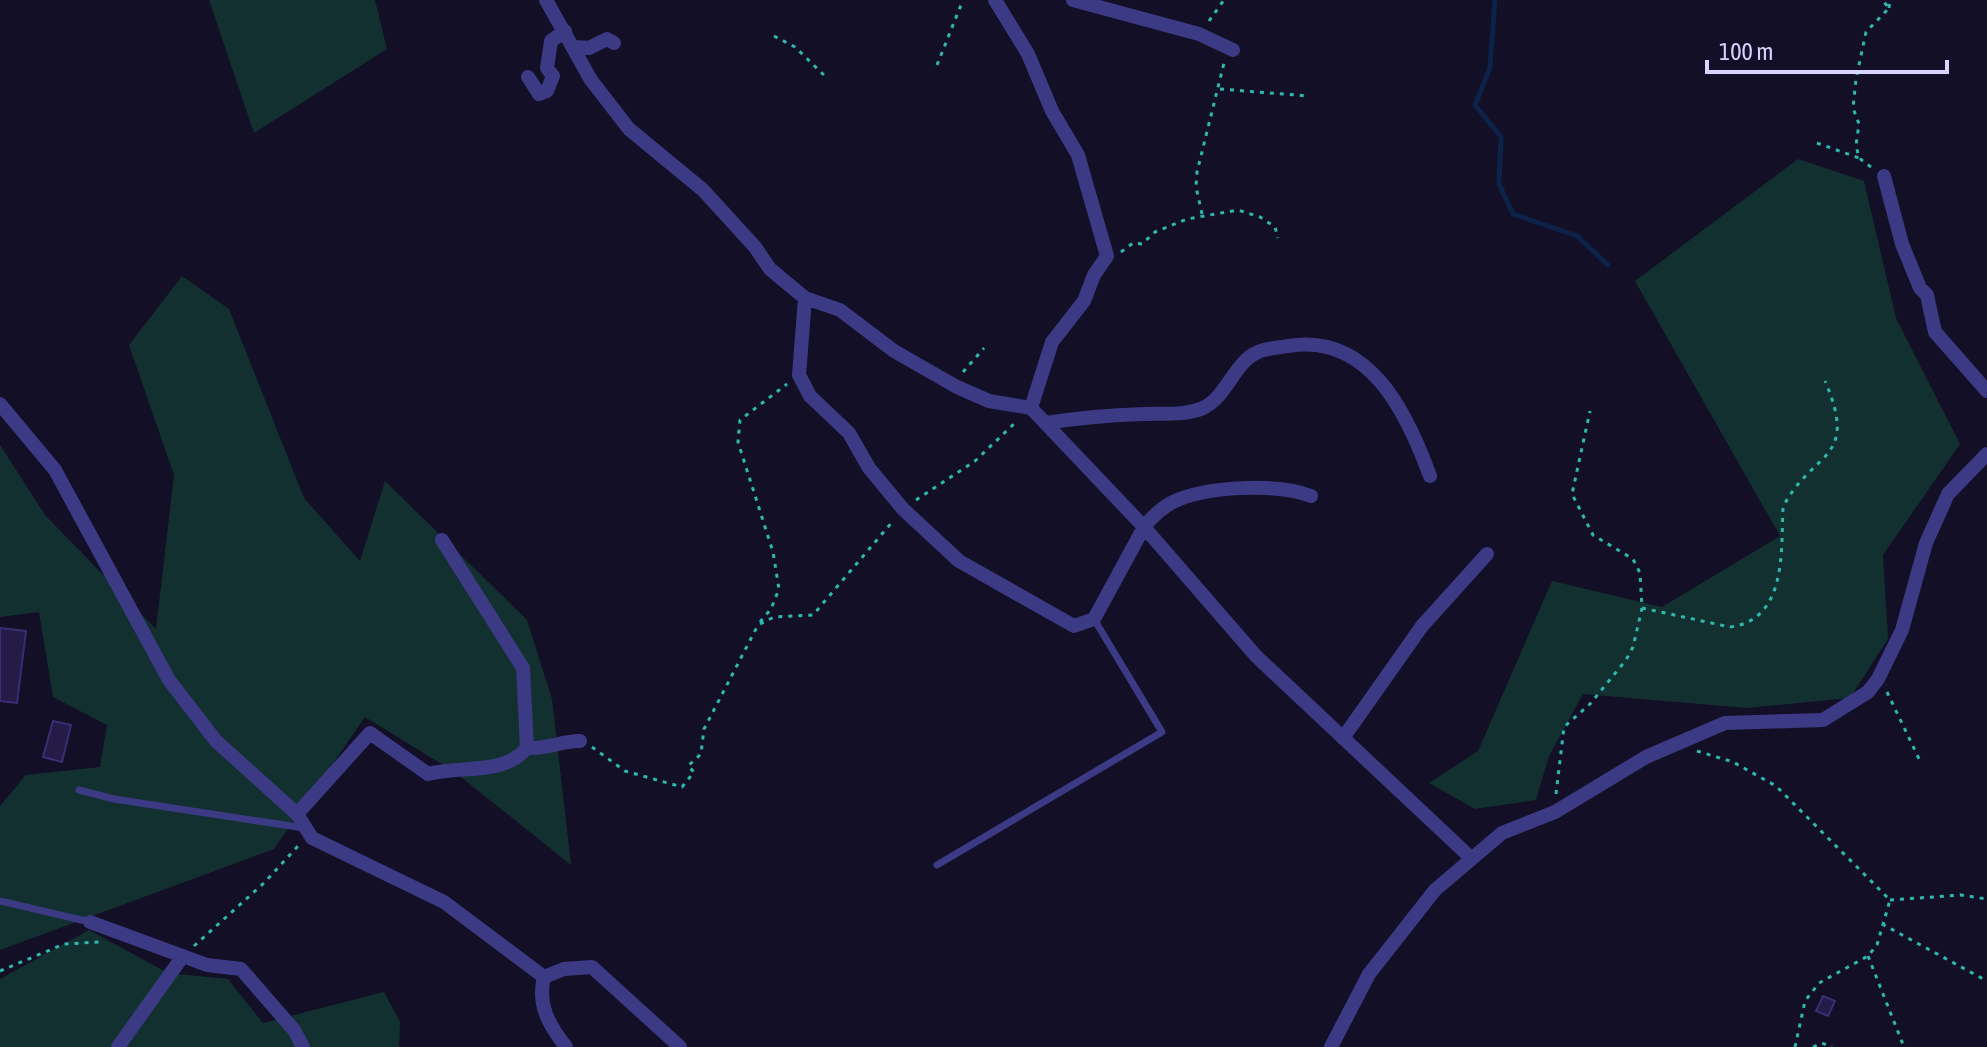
<svg xmlns="http://www.w3.org/2000/svg" width="1987" height="1047" font-family="'Asap Condensed',sans-serif">
  <rect width="100%" height="100%" fill="#130f26"/>
  <path fill="#12302f" d="M209,0H375L387,49L254,133Z
    M1798,159L1864,181L1896,318L1960,444L1883,555L1888,639L1850,698L1747,708L1583,694L1549,756L1536,800L1475,809L1429,783L1478,751L1552,581L1662,607L1780,536L1635,281Z
    M182,276L229,309L304,498L360,561L385,481L527,620L552,699L571,865L456,773L365,717L274,849L0,950V806L26,775L100,767L107,725L53,697L39,612L0,617V445L45,515L156,629L174,475L129,345Z
    M89,930L168,973L228,979L263,1023L384,992L400,1022L399,1047H0V979Z"/>
  <g fill="none" stroke-linecap="round" stroke-linejoin="round">
    <path stroke="#0c2248" stroke-width="5" d="M1495,0L1490,68L1475,105L1501,137L1499,184L1513,214L1577,236L1608,265"/>
  </g>
  <path fill="#241b47" stroke="#3b2d73" stroke-width="2" d="M0,628L26,631L17,703L0,701Z
    M53,721L71,725L62,762L43,757Z
    M1823,996L1835,1001L1828,1016L1816,1011Z"/>
  <g fill="none" stroke-linecap="round" stroke-linejoin="round">
    <path stroke="#2fb8b0" stroke-width="3" stroke-dasharray="4 6" stroke-linecap="butt" d="M1889,8L1890,0
      M1209,21L1224,0
      M774,36L795,47L827,78
      M937,65L963,0
      M1220,89L1308,96
      M1817,143L1859,158
      M1871,167L1859,158L1856,145L1859,124L1853,108L1856,79L1866,32L1889,8L1882,0
      M1202,214L1196,187L1197,172L1224,63
      M1121,252L1133,243L1142,244L1155,232L1187,219L1238,210L1260,217L1275,227L1278,238
      M963,372L984,348
      M916,500L975,461L1017,421
      M1642,608L1730,627C1787,620 1781,551 1783,507C1812,450 1860,462 1825,381
      M760,622L771,609L779,589L773,552L738,442L740,420L787,384
      M1887,692L1921,763
      M592,747L625,771L682,787L694,772L688,766L701,754L704,729L758,625L774,617L813,615L893,521
      M1697,751L1733,762L1776,786L1890,900
      M1556,794L1564,727L1590,704L1626,660L1633,647L1642,608L1640,573L1633,559L1593,535L1572,494L1590,411
      M1890,900L1961,895L1987,899
      M1882,924L1987,981
      M194,946L264,883L298,846
      M1868,956L1904,1047
      M0,971L64,944L99,942
      M1795,1047L1805,1001L1819,983L1868,956L1877,945L1890,900
      M1813,1047L1822,1043L1832,1047"/>
    <path stroke="#3d3a85" stroke-width="7" d="M79,790L114,799L304,828
      M937,865L1162,732L1094,619
      M0,901L90,922"/>
    <path stroke="#3d3a85" stroke-width="14" d="M546,0L591,80L629,129L703,190L755,247L770,269L805,298L840,310L894,351L957,387L989,401L1031,408L1144,527C1152,517 1161,508 1173,502C1205,486 1278,483 1311,496
      M995,0L1028,54L1052,111L1078,155L1107,256L1094,275L1084,301L1052,342L1031,408
      M1073,0L1199,34L1233,50
      M573,47L589,48L607,39L614,43
      M528,77L539,94L547,91L553,76L547,68L551,41L565,31
      M1884,176L1902,244L1920,288L1927,295L1935,332L1987,391
      M805,298L799,375L810,396L849,433L869,468L903,509L959,561L1074,626L1094,619L1144,527L1256,656L1470,857
      M0,404L55,470L169,680L216,741L297,814L312,838L444,902L544,977
      M1046,423C1078,418 1110,415 1143,414C1162,413 1185,416 1203,408C1227,397 1234,362 1258,352C1266,348 1278,348 1288,346C1369,332 1407,413 1430,476
      M442,540L523,668L527,748
      M1343,738L1422,626L1487,554
      M297,814L370,733L428,774C462,765 503,776 527,748C548,749 561,741 580,741
      M90,922L207,965L241,969L294,1030L303,1047
      M118,1047L183,956
      M566,1047C549,1025 537,1005 544,977L564,969L592,967L680,1047
      M1331,1047L1369,974L1435,890L1502,833L1555,812L1646,757L1725,723L1823,720L1868,692L1878,679L1902,630L1926,543L1948,494L1987,454"/>
  </g>
  <path d="M1707 60v12h240v-12" fill="none" stroke="#d9d4ff" stroke-width="4"/>
  <text x="1719" y="60" font-size="24" fill="#d9d4ff" stroke="#130f26" stroke-width="6" paint-order="stroke">100 m</text>
</svg>
